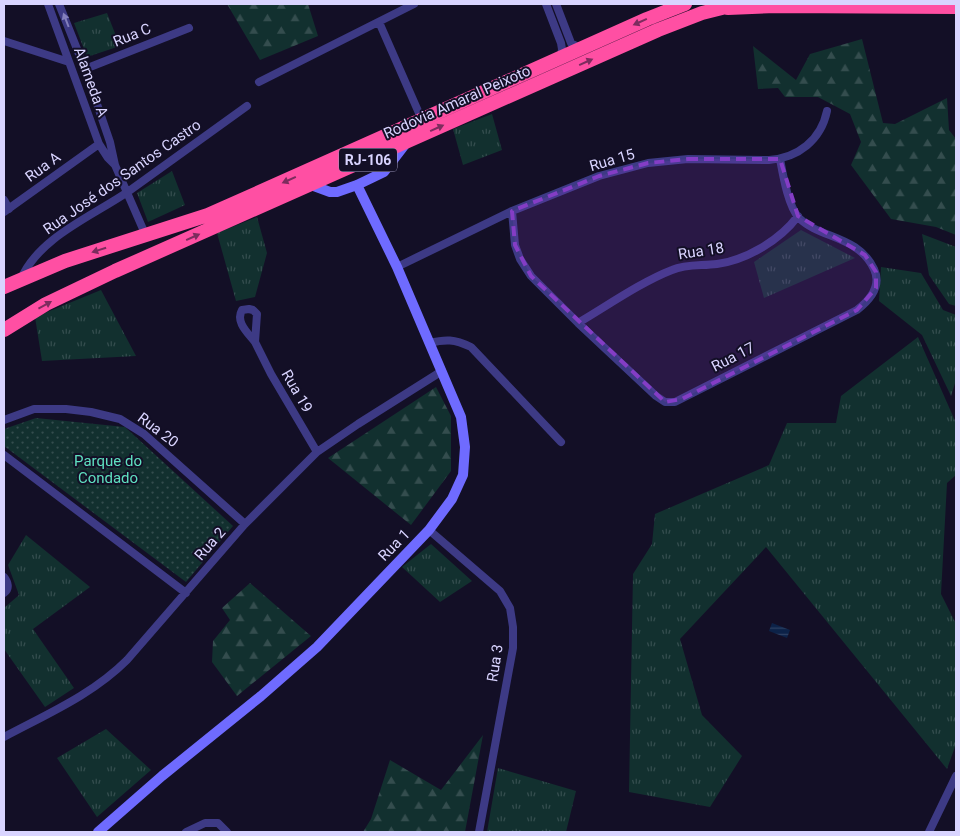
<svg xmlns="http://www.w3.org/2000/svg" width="960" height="836" font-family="Roboto,sans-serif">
  <defs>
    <pattern id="grass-tufts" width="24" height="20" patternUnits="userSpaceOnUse" patternTransform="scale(1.25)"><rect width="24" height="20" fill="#12302f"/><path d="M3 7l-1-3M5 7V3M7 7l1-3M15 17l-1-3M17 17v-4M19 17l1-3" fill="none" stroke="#344d4e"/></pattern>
    <pattern id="forest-firs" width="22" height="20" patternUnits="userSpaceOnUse" patternTransform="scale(1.25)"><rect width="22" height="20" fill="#12302f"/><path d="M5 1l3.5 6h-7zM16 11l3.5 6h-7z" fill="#344d4e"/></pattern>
    <pattern id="park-dots" width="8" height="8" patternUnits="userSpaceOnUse" patternTransform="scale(1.25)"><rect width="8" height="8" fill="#12302f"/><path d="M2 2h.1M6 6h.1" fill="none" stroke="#344d4e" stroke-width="1.8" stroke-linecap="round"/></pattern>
    <pattern id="water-rules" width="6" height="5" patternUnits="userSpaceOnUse" patternTransform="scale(1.25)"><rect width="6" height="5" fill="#0c2248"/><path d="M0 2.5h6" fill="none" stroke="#2f4163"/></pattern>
  </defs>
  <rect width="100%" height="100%" fill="#130f26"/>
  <path fill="url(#grass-tufts)" d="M107,13L120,46L87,57L74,23Z
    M492,114L502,150L463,165L453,129Z
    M172,171L185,205L148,222L137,193Z
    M257,217L267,253L255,297L236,301L217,233Z
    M801,230L855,258L764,298L754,262Z
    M922,234L956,247V306L949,304L929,275Z
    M881,267L921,273L943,310L956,315V380L951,396L922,335L879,301Z
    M101,290L136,356L42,361L35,317Z
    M918,337L956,423V475L947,483L941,594L956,624V744L947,769L766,547L680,639L702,715L742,756L710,807L629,792L633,574L652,544L655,514L769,465L787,423H836L841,396Z
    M26,535L90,587L33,629L74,688L45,707L4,649V608L19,595L8,565Z
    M431,544L472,581L440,602L402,567Z
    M106,729L151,770L97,817L57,758Z
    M498,768L576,791L566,832H487Z"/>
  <path fill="url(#forest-firs)" d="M227,4H308L318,36L260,60Z
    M862,39L883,123L895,124L947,98L949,130L956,139V235L936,227L891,219L851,165L861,142L850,114L818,97H785L778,88L758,89L753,46L796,80L810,54Z
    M436,387L451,416V471L411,525L328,458Z
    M250,583L311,636L237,696L212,662L213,641L230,620L222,608Z
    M483,735L465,832H363L371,819L390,760L441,790Z"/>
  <path fill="url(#park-dots)" d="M36,418L125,427L233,526L186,582L4,446V429Z"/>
  <path fill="url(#water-rules)" d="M772,623L790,630L787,638L769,631Z"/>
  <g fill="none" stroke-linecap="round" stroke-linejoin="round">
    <path stroke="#3d3a85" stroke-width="8" d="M48,4L99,144L108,158L115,165
      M59,4L85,69L110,142L115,165L146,236
      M546,4L561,43L562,49L561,58
      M556,4L571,43L581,49
      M379,22L422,120
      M4,41L69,62
      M85,69L189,28
      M259,82L414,4
      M4,200L9,209
      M512,211L515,245L520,259L531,276L578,323L656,396L665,402H675L857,310C870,300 882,286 874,269C858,235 820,239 799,218C788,206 783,175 780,159
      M4,212L99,144
      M397,267L512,211L599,176L648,163L688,159L769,160C798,158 821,140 827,111
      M21,279C39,237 93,216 129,191C168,163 208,134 247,106
      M249,309L253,310L257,314L255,342C248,333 235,322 242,310Z
      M578,323C607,306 641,282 672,270C686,264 701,266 717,264C747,260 780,240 798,216
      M255,342L271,374L317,452
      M429,343C446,339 454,339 471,347L561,442
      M4,420L34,409H66L91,412L120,419L144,434L245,524
      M4,455L186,593
      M429,530L500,591L510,608L513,627V648L479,832
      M4,577C8,582 10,589 4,593
      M4,737C47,714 92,695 127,660L245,524L317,452L358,424L442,371
      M186,832L205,823H218L227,832
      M929,832L956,776"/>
    <path stroke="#6f6bff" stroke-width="10" d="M311,185L330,192H337L357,185L384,172L407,142
      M98,832L162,776L261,696L317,647L429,530L452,499L463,475L465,447L461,417L397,267L357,185"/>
    <path stroke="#ff4fa3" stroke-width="14" d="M728,8L776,6L956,7
      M4,287L65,261L208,215L647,19L685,4
      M4,330L46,304L115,271L658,30L702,13L738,4"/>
  </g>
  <defs><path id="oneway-solid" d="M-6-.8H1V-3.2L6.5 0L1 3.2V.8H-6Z" transform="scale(1.25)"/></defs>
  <use fill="#837fbc" href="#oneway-solid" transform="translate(66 20) rotate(-111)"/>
  <g fill="#7d2c5e">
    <use href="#oneway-solid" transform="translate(640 22) rotate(156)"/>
    <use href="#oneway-solid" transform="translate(586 62) rotate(-24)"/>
    <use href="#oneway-solid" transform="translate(437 128) rotate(-24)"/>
    <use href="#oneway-solid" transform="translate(289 180) rotate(156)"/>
    <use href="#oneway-solid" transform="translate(193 237) rotate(-24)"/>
    <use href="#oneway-solid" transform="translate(99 250) rotate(162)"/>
    <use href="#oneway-solid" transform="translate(45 305) rotate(-29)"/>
  </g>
  <path fill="#843dc5" fill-opacity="0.2" stroke="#843dc5" stroke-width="4" stroke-dasharray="10 6" stroke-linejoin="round" d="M688,159H780L798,216L865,255L876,272V288L857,310L682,399L665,402L531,276L515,245L512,211L599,176L648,163Z"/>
  <g text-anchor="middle" stroke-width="4" stroke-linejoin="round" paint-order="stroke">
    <rect fill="#130f26" stroke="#9e99be" stroke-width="1" x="339" y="148.5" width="58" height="23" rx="4"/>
    <g font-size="14" font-weight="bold" fill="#d9d4ff">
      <text x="368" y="165">RJ-106</text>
    </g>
    <g font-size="15" fill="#d9d4ff" stroke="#130f26">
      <text transform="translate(132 35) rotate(-22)" y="5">Rua C</text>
      <text transform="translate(91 82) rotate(70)" y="5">Alameda A</text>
      <text transform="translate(457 102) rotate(-24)" y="5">Rodovia Amaral Peixoto</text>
      <text transform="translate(612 160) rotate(-16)" y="5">Rua 15</text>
      <text transform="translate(43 167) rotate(-36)" y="5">Rua A</text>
      <text transform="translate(122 177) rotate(-35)" y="5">Rua José dos Santos Castro</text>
      <text transform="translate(701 251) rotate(-9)" y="5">Rua 18</text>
      <text transform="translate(733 357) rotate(-27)" y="5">Rua 17</text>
      <text transform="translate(297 391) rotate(60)" y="5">Rua 19</text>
      <text transform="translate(158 430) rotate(37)" y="5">Rua 20</text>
      <text transform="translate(210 544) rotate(-49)" y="5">Rua 2</text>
      <text transform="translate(394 545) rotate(-46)" y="5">Rua 1</text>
      <text transform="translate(495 663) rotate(-81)" y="5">Rua 3</text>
    </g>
    <g font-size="15" fill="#5fe0c0" stroke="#130f26">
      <text x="108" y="466">Parque do<tspan x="108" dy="17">Condado</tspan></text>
    </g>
  </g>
  <rect width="960" height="836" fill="none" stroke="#d9d4ff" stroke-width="10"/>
</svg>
